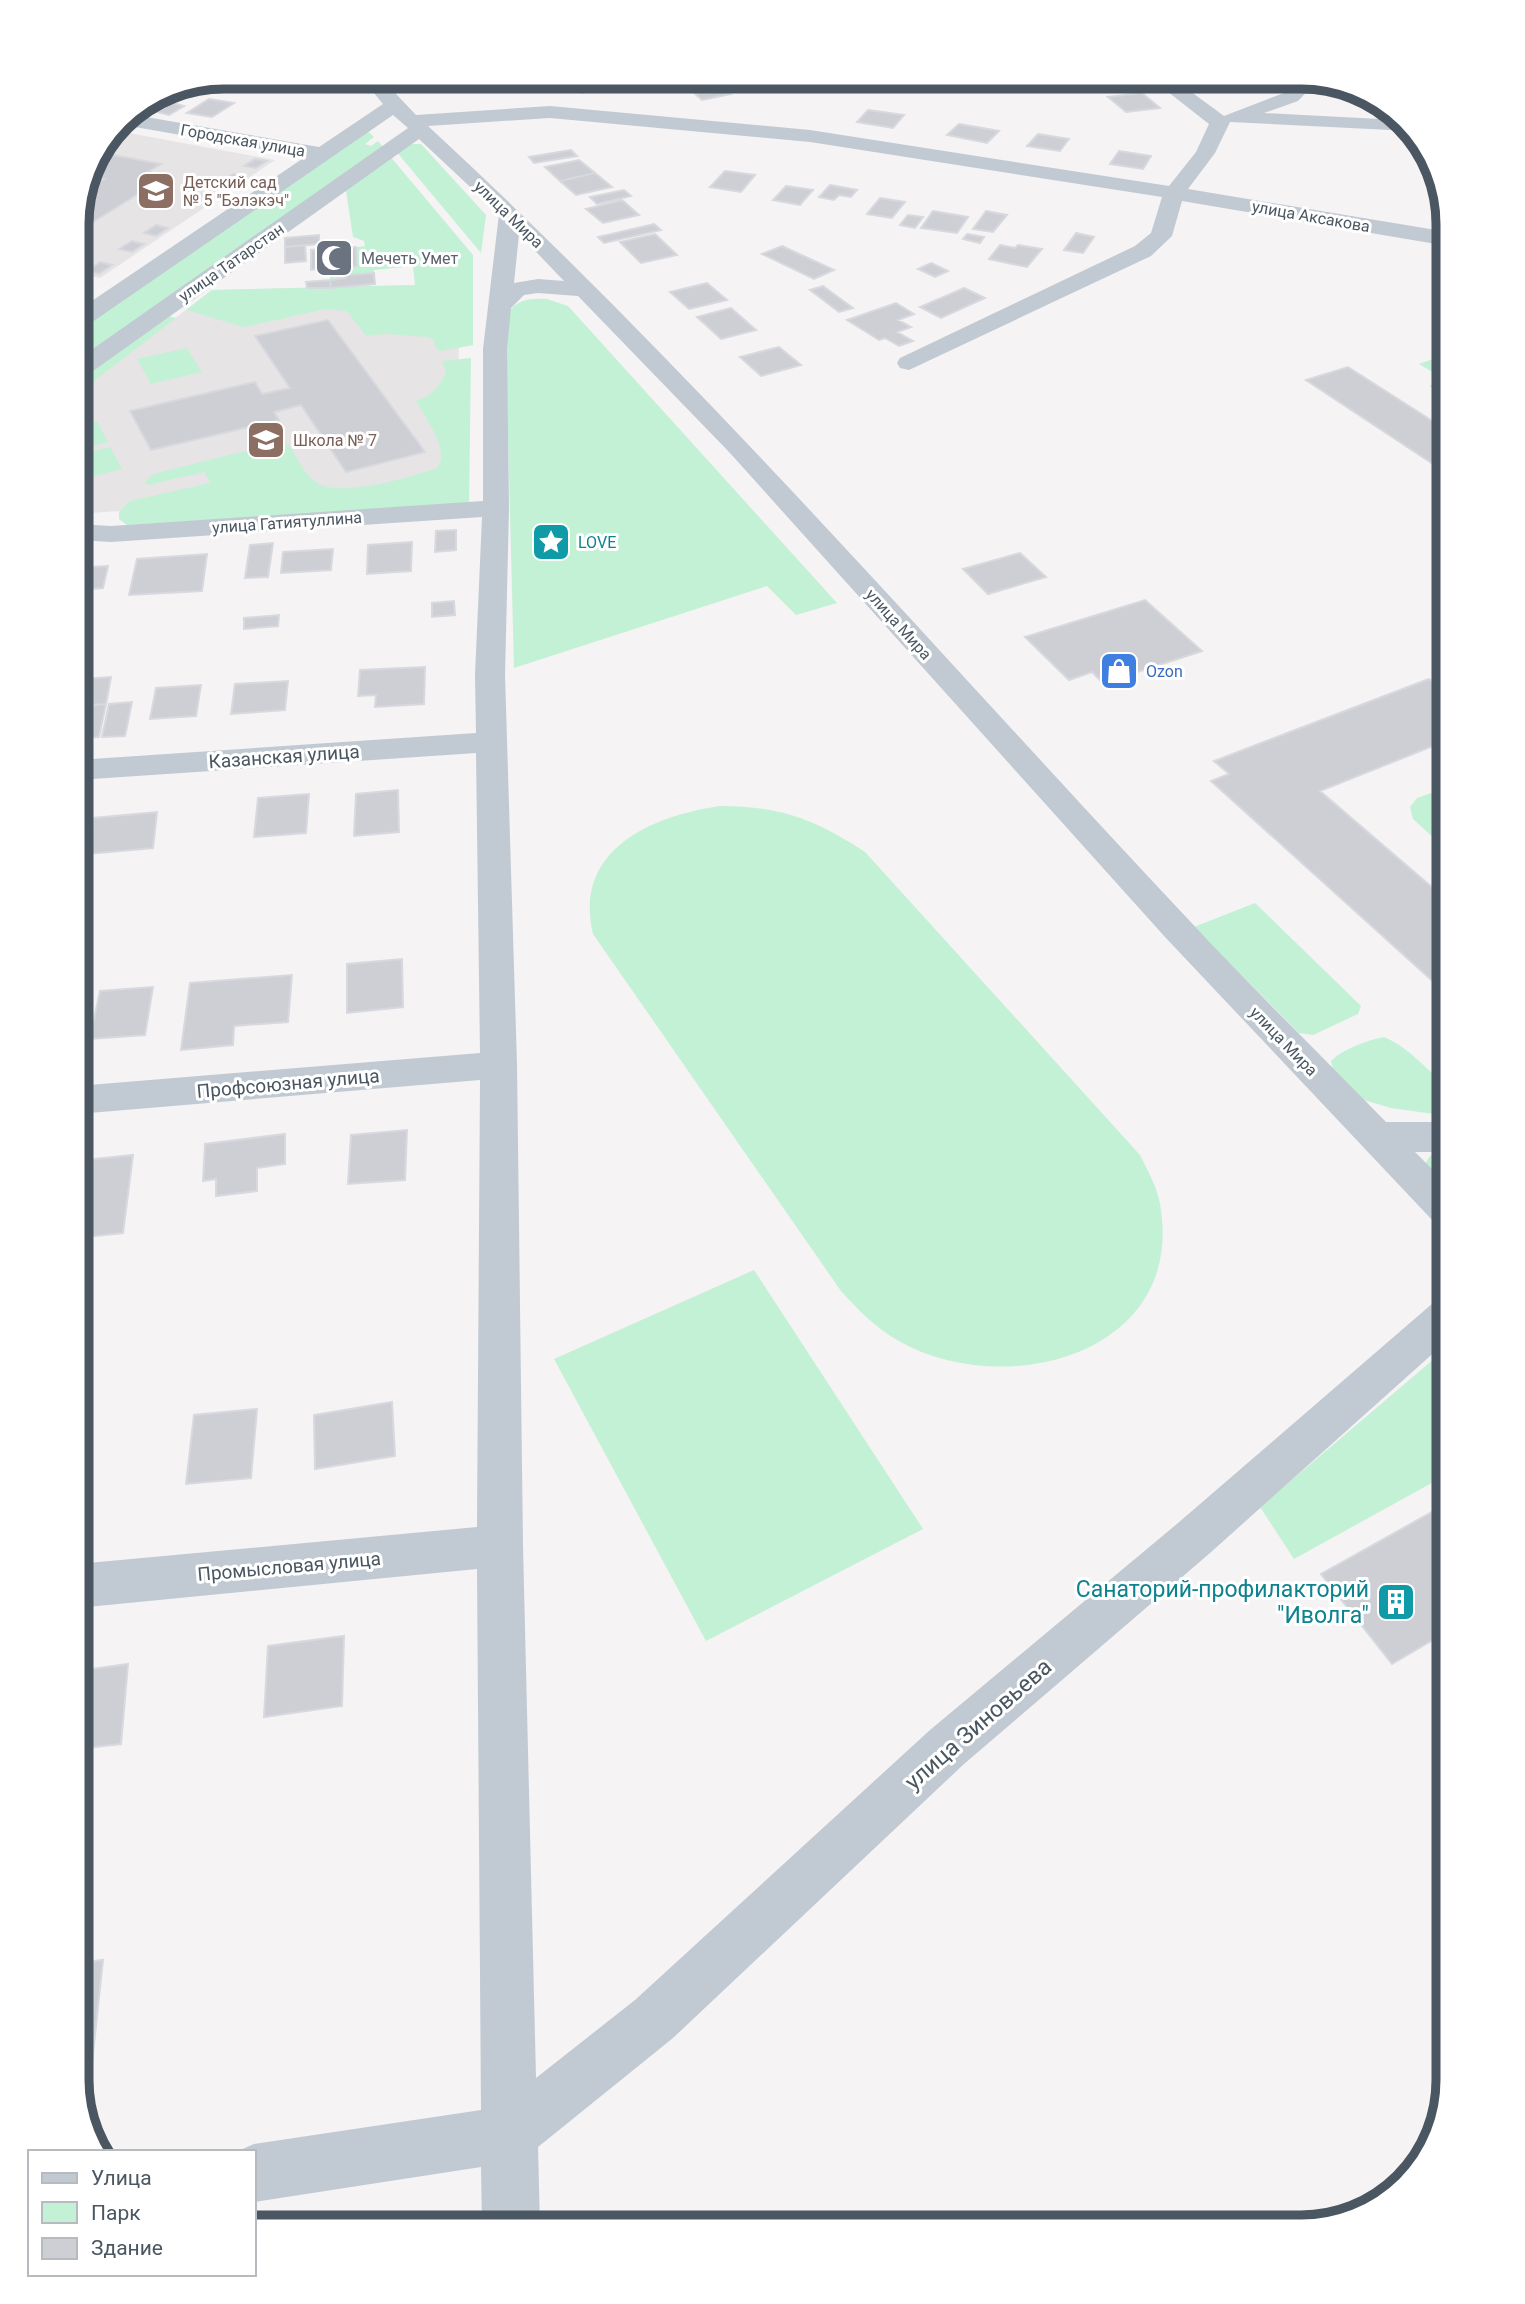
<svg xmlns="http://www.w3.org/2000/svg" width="1525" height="2304" font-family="Roboto,sans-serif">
  <rect width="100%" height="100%" fill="#f5f3f3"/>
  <path fill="#e6e4e5" d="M118,131L275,160L100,278L77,273V215L88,167L109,136Z
    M416,285L459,348L452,487L77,514V393L212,290Z"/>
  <path fill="#c3f1d5" d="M364,128L374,137L365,144L371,146L378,141L384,148L77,366V328Z
    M407,144H421L486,215L481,253L395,150Z
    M389,155L473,255V345L441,351L437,350L433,339L428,337L386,334L366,336L347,311L325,309L244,327L186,310L212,290L415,285L413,266L374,270V273L346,275L345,278L330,279V276H339L345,271L340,267L357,266V247L365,246L364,241L353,237L345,184Z
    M547,299L568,306L837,603L796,615L767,586L514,668L505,318C514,300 528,298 547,299Z
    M168,316L176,318L77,394V380Z
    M187,348L202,372L151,384L137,359Z
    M471,358L469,504L127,525L119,519V512L130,501L210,483L205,472L147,485L145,482L153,474L277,443L289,445C297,458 305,476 319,484C343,497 412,477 437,468C451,451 425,417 416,401C433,395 440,387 446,371L442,361Z
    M1433,359L1448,369V398L1429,386L1446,380L1419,364Z
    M97,421L108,442L77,450V426Z
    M110,447L122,469L77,480V455Z
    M1448,787V851L1413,819L1410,807L1417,798Z
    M720,806C780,806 815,819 865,852L1140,1155C1148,1171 1157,1187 1160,1204C1187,1355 1004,1402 897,1340C875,1327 858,1310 841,1291L593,934C573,850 651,816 720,806Z
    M1255,903L1361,1006L1358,1014L1313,1035L1299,1033L1194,927Z
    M1384,1037C1410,1048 1426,1070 1448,1086V1116L1391,1108L1364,1100L1333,1070L1331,1061C1343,1049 1368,1040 1384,1037Z
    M1448,1147V1190L1425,1167C1427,1155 1437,1149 1448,1147Z
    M754,1270L923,1529L706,1641L554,1359Z
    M1448,1347V1474L1294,1559L1260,1507Z"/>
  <path fill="#cdcfd5" stroke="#d7d9de" stroke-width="2" d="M1086,77H1125L1132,83L1099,88Z
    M587,78L600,81L583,93L569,90Z
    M849,79L856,90L828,92L821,82Z
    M714,80L731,94L702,100L685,85Z
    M1142,93L1160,108L1126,112L1108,97Z
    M158,95L168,97L151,107L142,105Z
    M209,99L234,103L212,117L187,113Z
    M173,103L184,106L169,115L157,112Z
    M868,110L904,115L893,128L857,122Z
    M959,124L999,131L987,143L947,135Z
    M1038,134L1069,139L1060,151L1027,146Z
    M571,150L577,156L534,163L529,157Z
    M1119,151L1151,156L1143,169L1110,164Z
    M103,153L161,164L148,172L167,176L93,222L77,218L82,193L104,179L86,176L95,157Z
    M255,159L267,161L256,168L244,166Z
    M579,160L595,173L560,181L545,167Z
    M725,171L755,175L741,192L710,187Z
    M595,173L612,187L576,195L560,181Z
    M233,174L245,177L234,184L222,181Z
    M830,185L857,190L851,197L839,195L834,200L819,197Z
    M786,186L813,190L800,205L773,200Z
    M624,190L631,196L597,204L590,197Z
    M208,191L220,194L208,201L196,198Z
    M880,198L905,202L892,218L867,214Z
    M622,200L639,215L603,223L586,209Z
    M933,211L968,217L957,233L921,228Z
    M986,211L1007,215L993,232L973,229Z
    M908,215L923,217L915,228L900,225Z
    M654,224L661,230L604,243L598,237Z
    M156,225L168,228L156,236L144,233Z
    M1076,233L1094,237L1083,253L1064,250Z
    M655,234L677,255L641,263L620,242Z
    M967,234L984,237L980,243L963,239Z
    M319,235V244L285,247V238Z
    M132,241L144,244L132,252L119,249Z
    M341,242V248L356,247L357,266L340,267L345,271L339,276H328L322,273L328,268L311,270V250L327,249L326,243Z
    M305,245L306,261L285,263V247Z
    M1000,245L1015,248L1018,245L1042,249L1027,267L989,259Z
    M782,246L834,270L814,279L762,254Z
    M100,262L112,265L99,274L87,271Z
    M931,263L948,271L935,277L918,269Z
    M374,273L375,284L331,288L330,280L345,278V275Z
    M330,280L331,288H307L306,282Z
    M707,283L727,300L689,309L670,292Z
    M823,286L853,308L839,312L810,290Z
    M964,288L985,298L941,318L920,307Z
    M896,303L914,314L898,320L911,327L897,332L913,341L899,346L885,338L879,340L847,320Z
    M731,308L756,330L721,339L697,317Z
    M328,320L425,452L346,472L301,405L274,412L279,420L151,450L130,411L255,382L262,394L290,388L255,336Z
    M779,347L801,365L761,376L740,357Z
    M1348,367L1448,431V474L1306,380Z
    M456,530V550L435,552L436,531Z
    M412,542L411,571L367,574L368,545Z
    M273,543L268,577L245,578L250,545Z
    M333,549L331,570L281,573L283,552Z
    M1020,553L1046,577L988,594L963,569Z
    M207,554L202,591L129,595L137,559Z
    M91,555L88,567L108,566L103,588L77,590V556Z
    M1145,600L1202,651L1103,683L1092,672L1069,680L1025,637Z
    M454,601L455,615L432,617V603Z
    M279,615L278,626L244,629V618Z
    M425,667L424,704L375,707L376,695L358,696L360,670Z
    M111,677L106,704L77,706L79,679Z
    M1429,679L1448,694V740L1320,791L1448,901V995L1211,781L1229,774L1214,761Z
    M288,681L285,710L231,714L235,684Z
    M201,685L196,716L150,719L156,688Z
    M132,702L125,736L102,737L109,704Z
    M106,704L99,737L77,738L80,706Z
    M398,790L399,832L354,836L356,794Z
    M309,794L306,833L254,837L258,798Z
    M157,812L153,848L88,854L93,818Z
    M402,959L403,1007L347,1013V964Z
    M292,975L288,1022L234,1026L233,1045L181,1050L190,983Z
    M153,987L145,1035L90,1039L100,991Z
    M407,1130L405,1180L348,1184L351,1135Z
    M285,1134V1164L257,1168V1191L216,1196V1179L203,1181L205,1144Z
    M133,1155L123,1233L77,1238V1161Z
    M392,1402L395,1456L315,1469L314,1415Z
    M257,1409L251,1478L186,1484L194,1415Z
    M1448,1503V1631L1392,1664L1321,1574Z
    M344,1636L342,1706L264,1717L268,1646Z
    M128,1664L121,1744L77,1749V1671Z
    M103,1960L87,2110H85L77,2080V1963Z"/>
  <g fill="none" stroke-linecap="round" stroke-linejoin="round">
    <path fill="#c1cad2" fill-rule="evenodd" d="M361,77H380L416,115L550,106L810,130L1169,186L1196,152L1209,124L1149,77H1171L1224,116L1284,93L1299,77L1318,80L1298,101L1264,113L1399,120L1410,131L1230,122L1215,153L1188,189L1448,232V246L1182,201L1172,236L1151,256L909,370L900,368L897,363L900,358L1135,246L1151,233L1162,197L810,142L550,118L428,126C697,374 937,652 1187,918C1252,988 1320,1054 1386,1122H1448V1152H1415L1448,1185V1227L1434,1222L1165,937L730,453L578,296L538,293L524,295L511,308L507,349L509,508L505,675L517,1065L523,1546L536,2078L635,2000L930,1730L1178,1523L1433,1303L1448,1298V1340L1210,1553L964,1764L673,2038L538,2147L540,2227H482L481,2167L254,2202V2152H236L254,2144L481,2110L477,1569L77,1608V1564L477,1527L480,1080L77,1114V1086L480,1053L476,753L77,780V760L476,733L475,675L482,517L111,542L77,540V524L111,526L483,501V349L499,214L419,139L86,376L77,378V360L408,128L393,115L85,327L77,329V311L305,157L118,124L129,114L319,147L383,104ZM519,234L564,281L538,279L514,283Z"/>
  </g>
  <defs>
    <symbol id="school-square" viewBox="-11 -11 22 22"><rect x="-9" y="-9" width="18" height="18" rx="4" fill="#8d6e63" stroke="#fff"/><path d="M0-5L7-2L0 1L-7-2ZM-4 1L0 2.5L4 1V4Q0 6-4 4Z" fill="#fff"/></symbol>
    <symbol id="mosque-square" viewBox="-11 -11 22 22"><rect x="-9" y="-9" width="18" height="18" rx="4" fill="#6b7280" stroke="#fff"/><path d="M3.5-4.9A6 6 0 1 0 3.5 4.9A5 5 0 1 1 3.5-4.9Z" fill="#fff"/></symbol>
    <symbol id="sight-square" viewBox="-11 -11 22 22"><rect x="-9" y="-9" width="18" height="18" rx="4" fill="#0f9aa8" stroke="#fff"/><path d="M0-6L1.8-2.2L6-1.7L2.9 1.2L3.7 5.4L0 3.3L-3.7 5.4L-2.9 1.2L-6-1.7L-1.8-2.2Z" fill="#fff"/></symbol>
    <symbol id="shop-square" viewBox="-11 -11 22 22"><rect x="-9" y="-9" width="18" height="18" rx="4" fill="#3f7fe0" stroke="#fff"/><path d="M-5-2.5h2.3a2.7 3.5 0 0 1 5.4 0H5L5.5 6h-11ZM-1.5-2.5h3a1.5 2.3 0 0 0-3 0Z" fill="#fff"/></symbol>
    <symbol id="building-square" viewBox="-11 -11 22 22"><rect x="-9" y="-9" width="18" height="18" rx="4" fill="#0f9aa8" stroke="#fff"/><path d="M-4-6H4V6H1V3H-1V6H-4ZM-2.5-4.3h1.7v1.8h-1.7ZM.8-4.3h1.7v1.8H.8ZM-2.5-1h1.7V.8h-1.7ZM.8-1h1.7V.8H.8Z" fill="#fff"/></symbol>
  </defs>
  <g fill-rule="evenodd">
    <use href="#school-square" x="134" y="169" width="44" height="44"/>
    <use href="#mosque-square" x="312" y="236" width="44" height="44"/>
    <use href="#school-square" x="244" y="418" width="44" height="44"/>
    <use href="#sight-square" x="529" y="520" width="44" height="44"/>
    <use href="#shop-square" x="1097" y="649" width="44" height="44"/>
    <use href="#building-square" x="1374" y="1580" width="44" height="44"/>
  </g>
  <g text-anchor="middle" stroke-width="6" stroke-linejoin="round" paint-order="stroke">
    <g font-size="16" fill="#4a5661" stroke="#fff">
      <text transform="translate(243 140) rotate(10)" y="6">Городская улица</text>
      <text transform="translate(509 214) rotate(44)" y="6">улица Мира</text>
      <text transform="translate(1311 216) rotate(10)" y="6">улица Аксакова</text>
      <text transform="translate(231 262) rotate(-35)" y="6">улица Татарстан</text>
      <text transform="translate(287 522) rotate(-4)" y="6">улица Гатиятуллина</text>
      <text transform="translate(899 624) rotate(48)" y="6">улица Мира</text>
      <text transform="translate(1284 1041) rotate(46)" y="6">улица Мира</text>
    </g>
    <g font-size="16" fill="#785e54" stroke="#fff" text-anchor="start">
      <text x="183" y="188">Детский сад<tspan x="183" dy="18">№ 5 "Бэлэкэч"</tspan></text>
      <text x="293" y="446">Школа № 7</text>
    </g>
    <g font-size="16" fill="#5b616d" stroke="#fff" text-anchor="start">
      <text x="361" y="264">Мечеть Умет</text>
    </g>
    <g font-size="16" fill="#0d838f" stroke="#fff" text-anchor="start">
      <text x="578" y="548">LOVE</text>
    </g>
    <g font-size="16" fill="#366cbe" stroke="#fff" text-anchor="start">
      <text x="1146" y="677">Ozon</text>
    </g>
    <g font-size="19" fill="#4a5661" stroke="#fff">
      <text transform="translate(284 756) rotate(-4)" y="7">Казанская улица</text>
      <text transform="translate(288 1083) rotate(-5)" y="7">Профсоюзная улица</text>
      <text transform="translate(289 1566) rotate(-5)" y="7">Промысловая улица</text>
    </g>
    <g font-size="23" fill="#0d838f" stroke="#fff" text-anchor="end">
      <text x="1369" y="1597">Санаторий-профилакторий<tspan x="1369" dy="26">"Иволга"</tspan></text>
    </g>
    <g font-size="23" fill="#4a5661" stroke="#fff">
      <text transform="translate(978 1724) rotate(-41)" y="8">улица Зиновьева</text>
    </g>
  </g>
  <path d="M0 0H1525V2304H0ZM224 89H1301A135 135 0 0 1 1436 224V2080A135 135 0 0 1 1301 2215H224A135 135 0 0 1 89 2080V224A135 135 0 0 1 224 89Z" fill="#fff" fill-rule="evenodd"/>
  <path fill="none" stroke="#4a5661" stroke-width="9" d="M224 89H1301A135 135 0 0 1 1436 224V2080A135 135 0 0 1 1301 2215H224A135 135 0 0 1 89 2080V224A135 135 0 0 1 224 89Z"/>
  <rect x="28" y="2150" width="228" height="126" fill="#ffffff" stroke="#b7bbc0" stroke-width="2"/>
  <rect x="42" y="2173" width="35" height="10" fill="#c1cad2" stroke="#b7bbc0" stroke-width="2"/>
  <text x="91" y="2185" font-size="21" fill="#4a5661">Улица</text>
  <rect x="42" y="2202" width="35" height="21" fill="#c3f1d5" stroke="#b7bbc0" stroke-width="2"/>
  <text x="91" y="2220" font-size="21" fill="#4a5661">Парк</text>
  <rect x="42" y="2238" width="35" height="21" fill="#cdcfd5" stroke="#b7bbc0" stroke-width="2"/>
  <text x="91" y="2255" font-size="21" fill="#4a5661">Здание</text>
</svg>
